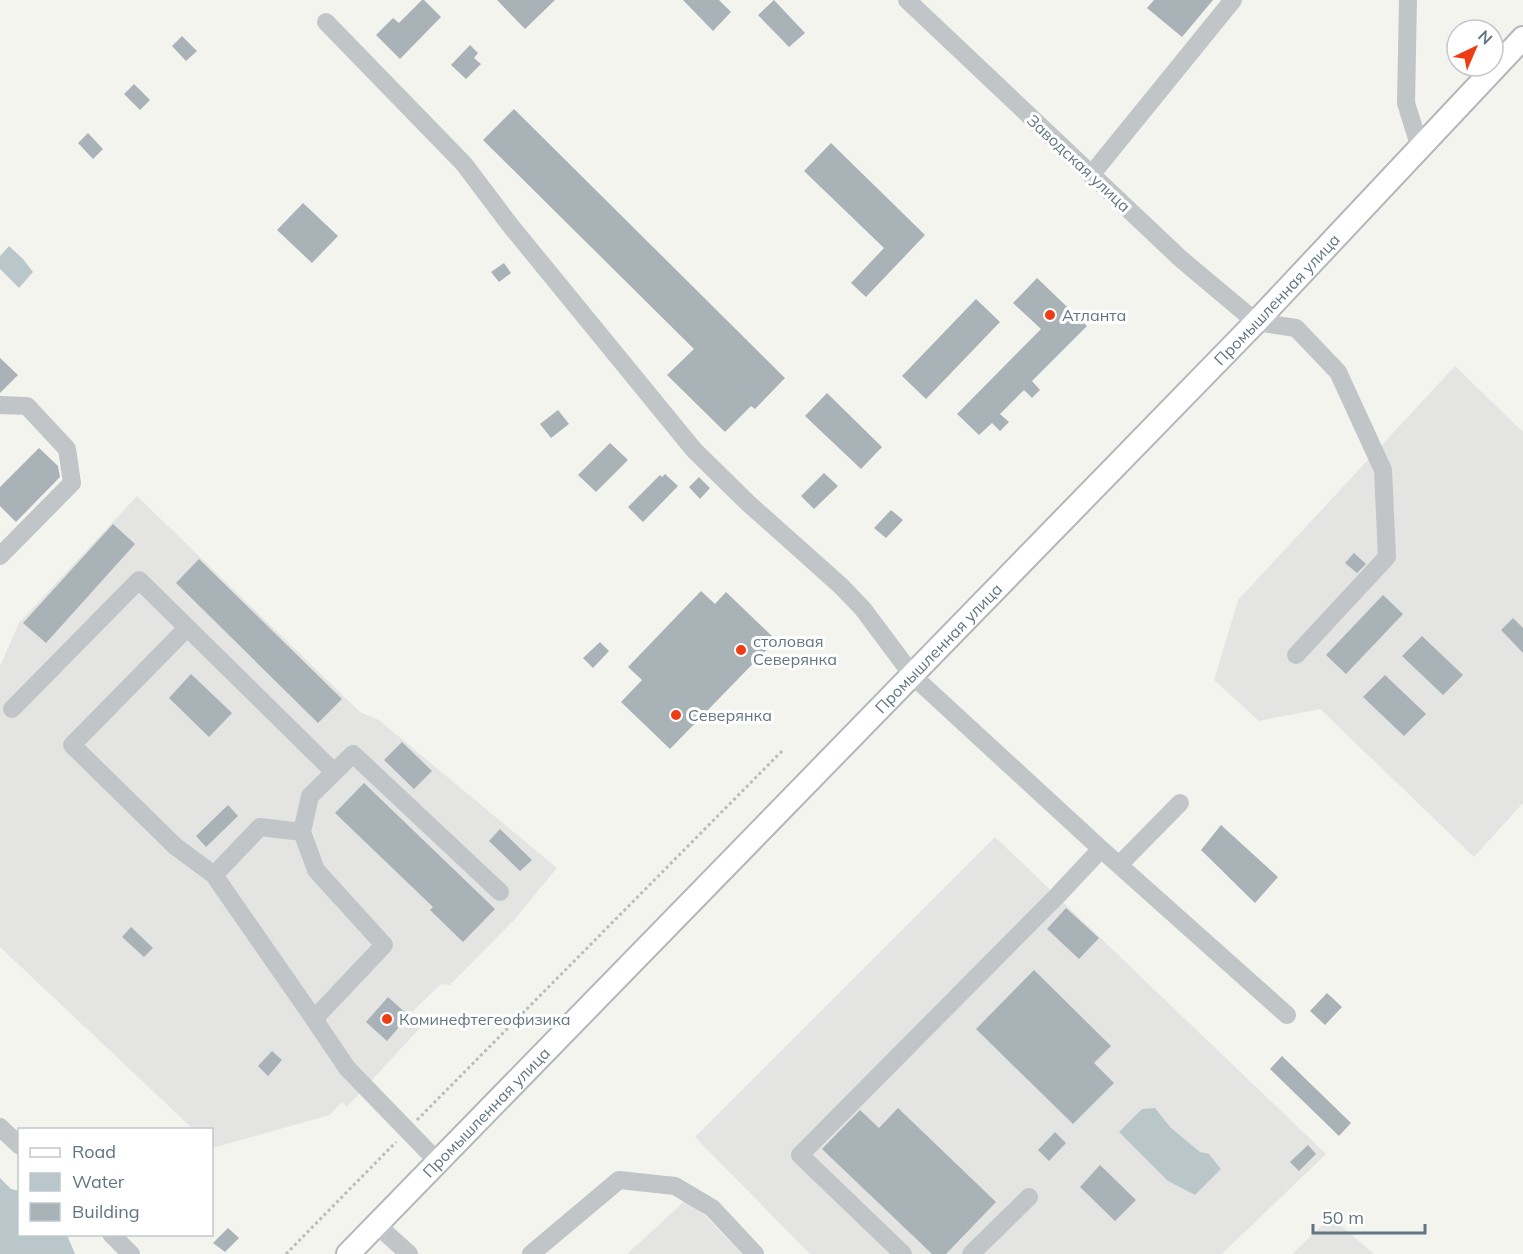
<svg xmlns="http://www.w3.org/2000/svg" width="1523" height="1254" font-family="Mulish,sans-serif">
  <rect width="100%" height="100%" fill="#f4f4ef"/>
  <path fill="#e4e5e3" d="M1455,366L1523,432V803L1474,857L1320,709L1259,721L1214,680L1238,600Z
    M137,496L360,712L379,720L557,868L514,920L450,985L441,984L409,1015L421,1027L347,1107L342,1102L330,1115L212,1148V1130L193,1129L0,947V666L19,623Z
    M995,837L1326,1154L1222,1254H810L695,1137Z
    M688,1198L742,1254H627Z
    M1331,1217L1374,1254H1292Z"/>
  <path fill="#b9c7cb" d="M9,246L23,259L33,272L19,288L0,269V256Z
    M1155,1108L1171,1128L1200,1152L1209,1154L1221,1169L1195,1195L1168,1181L1119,1132L1142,1109Z
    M0,1178L11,1189L19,1191L20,1234L67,1235L75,1254H0Z"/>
  <path fill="#a9b2b6" d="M422,0H424L441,17L400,59L376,35L393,18L399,23Z
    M497,0H555L525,29Z
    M683,0H719L731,12L713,31Z
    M774,0L805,33L789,47L758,15Z
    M1154,0H1213L1182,37L1147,8Z
    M182,36L197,51L186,61L172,46Z
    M470,45L478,53L474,58L481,64L466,79L451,65Z
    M134,84L150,100L140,110L124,94Z
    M514,109L785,378L755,409L751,406L725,432L667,375L694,349L483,140Z
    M88,133L103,149L93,159L78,143Z
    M831,143L925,235L866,297L851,283L884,248L804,171Z
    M303,203L338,236L312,263L277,230Z
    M504,263L511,273L499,282L491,272Z
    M1037,278L1087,326L1032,381L1040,390L1032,398L1024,390L1000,414L1009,422L1000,431L992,423L979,435L957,414L1041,329L1013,303Z
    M976,299L1000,322L926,399L902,376Z
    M0,358L18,375L0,393Z
    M827,393L882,447L861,469L805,416Z
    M558,410L569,424L551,438L540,424Z
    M610,443L628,460L596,492L578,475Z
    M39,448L58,466L60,477L16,522L0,506V487Z
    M824,473L838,486L814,509L801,496Z
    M665,474L678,486L643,522L628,507L660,475L662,477Z
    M699,477L710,488L700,499L689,487Z
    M891,510L903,520L886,538L874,528Z
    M113,524L135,544L46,643L23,623Z
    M1354,553L1366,564L1357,573L1345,563Z
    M199,559L342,699L318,723L176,583Z
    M701,591L715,604L726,592L776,640L670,749L621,702L642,680L628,667Z
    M1383,595L1403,614L1346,674L1326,655Z
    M1513,618L1523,628V653L1501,630Z
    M1422,636L1463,675L1443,695L1402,656Z
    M600,642L609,651L593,668L583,658Z
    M191,674L232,713L209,737L169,698Z
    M1385,675L1426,714L1404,736L1363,697Z
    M402,742L432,771L414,789L384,760Z
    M364,783L495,909L463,942L430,910L433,907L335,813Z
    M228,805L238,816L206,847L196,836Z
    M1221,825L1278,877L1255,903L1201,850Z
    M500,829L532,860L520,871L489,841Z
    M1066,908L1099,938L1079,959L1047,929Z
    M131,927L153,948L144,957L122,937Z
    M1034,970L1111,1046L1094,1063L1114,1083L1073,1124L976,1029Z
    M1327,993L1342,1007L1325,1025L1310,1011Z
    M388,997L409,1016L387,1041L366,1022Z
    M272,1051L282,1060L268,1076L258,1066Z
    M1282,1056L1351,1123L1339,1136L1270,1069Z
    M898,1108L996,1202L946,1254H932L822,1149L860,1110L879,1128Z
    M1055,1132L1066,1143L1049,1161L1038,1150Z
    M1308,1145L1316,1154L1299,1171L1290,1162Z
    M1100,1165L1136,1200L1115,1221L1080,1187Z
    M228,1228L239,1238L225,1252L213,1243Z"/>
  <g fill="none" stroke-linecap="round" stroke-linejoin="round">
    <defs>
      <g id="major">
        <path id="s1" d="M348,1254L1256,322L1523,38"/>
      </g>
    </defs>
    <use href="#major" stroke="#b2b7ba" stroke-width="26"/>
    <path stroke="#babdbf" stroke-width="3" stroke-dasharray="3 3" stroke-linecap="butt" d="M417,1120L783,750
      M286,1254L396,1142"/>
    <path stroke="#c1c5c8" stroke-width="18" d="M907,0L1181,259L1256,322L1296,328L1338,372L1383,470L1387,557L1296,655
      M1408,0L1406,103L1420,148
      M326,22L464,164L510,225L694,450L748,503L841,586L863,609L913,676L1101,849L1287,1015
      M1091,175L1233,0
      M0,405L27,406L67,449L72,483L0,556
      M187,628L72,745L175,846L214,875L314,1019L347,1068L438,1162
      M12,709L139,580L334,772
      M1119,865L1180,803
      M214,875L260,827L302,832
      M314,1019L384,945L316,870L302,832L310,796L353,754L500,892
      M0,1127L20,1146
      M377,1225L409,1254
      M111,1234L131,1254
      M531,1254L619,1180L675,1186L712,1208L755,1254
      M903,1254L800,1155L1057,896L1101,849
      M971,1254L1029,1197"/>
    <use href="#major" stroke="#fff" stroke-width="22"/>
  </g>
  <g fill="#ee3c15" stroke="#fff" stroke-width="2">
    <circle cx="1050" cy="315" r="6"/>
    <circle cx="741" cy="650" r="6"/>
    <circle cx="676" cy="715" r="6"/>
    <circle cx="387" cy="1019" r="6"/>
  </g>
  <g text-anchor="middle" stroke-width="6" stroke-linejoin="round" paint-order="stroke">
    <g font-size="16" fill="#617582" stroke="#fff">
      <text transform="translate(1079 163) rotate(43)" y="6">Заводская улица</text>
      <text dy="6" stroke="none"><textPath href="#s1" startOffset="1332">Промышленная улица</textPath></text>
      <text dy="6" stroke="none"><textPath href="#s1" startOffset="846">Промышленная улица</textPath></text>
      <text dy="6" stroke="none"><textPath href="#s1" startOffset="198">Промышленная улица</textPath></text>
    </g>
    <g font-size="16" fill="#617582" stroke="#fff" text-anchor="start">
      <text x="1062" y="321">Атланта</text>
      <text x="753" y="647">столовая<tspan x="753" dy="18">Северянка</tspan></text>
      <text x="688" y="721">Северянка</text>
      <text x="399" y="1025">Коминефтегеофизика</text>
    </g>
  </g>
  <rect x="18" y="1128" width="195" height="108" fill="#ffffff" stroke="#c0c8cd" stroke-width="1.5"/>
  <rect x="30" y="1148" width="30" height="9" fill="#ffffff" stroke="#c0c8cd" stroke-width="1.5"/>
  <text x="72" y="1158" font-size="18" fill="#617582">Road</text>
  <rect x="30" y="1173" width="30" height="18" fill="#b9c7cb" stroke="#c0c8cd" stroke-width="1.5"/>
  <text x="72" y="1188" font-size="18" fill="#617582">Water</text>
  <rect x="30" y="1203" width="30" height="18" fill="#a9b2b6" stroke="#c0c8cd" stroke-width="1.5"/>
  <text x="72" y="1218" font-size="18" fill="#617582">Building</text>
  <g transform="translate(1475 48) rotate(44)"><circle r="28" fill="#ffffff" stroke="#c0c8cd" stroke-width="1.5"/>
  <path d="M0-4.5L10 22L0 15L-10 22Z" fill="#ee3c15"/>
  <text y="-9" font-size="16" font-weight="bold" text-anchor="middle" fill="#617582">N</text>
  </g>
  <path d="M1313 1224v9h112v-9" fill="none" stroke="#617582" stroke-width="3"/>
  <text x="1322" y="1224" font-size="18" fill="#617582" stroke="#ffffff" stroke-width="4.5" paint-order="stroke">50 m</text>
</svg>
